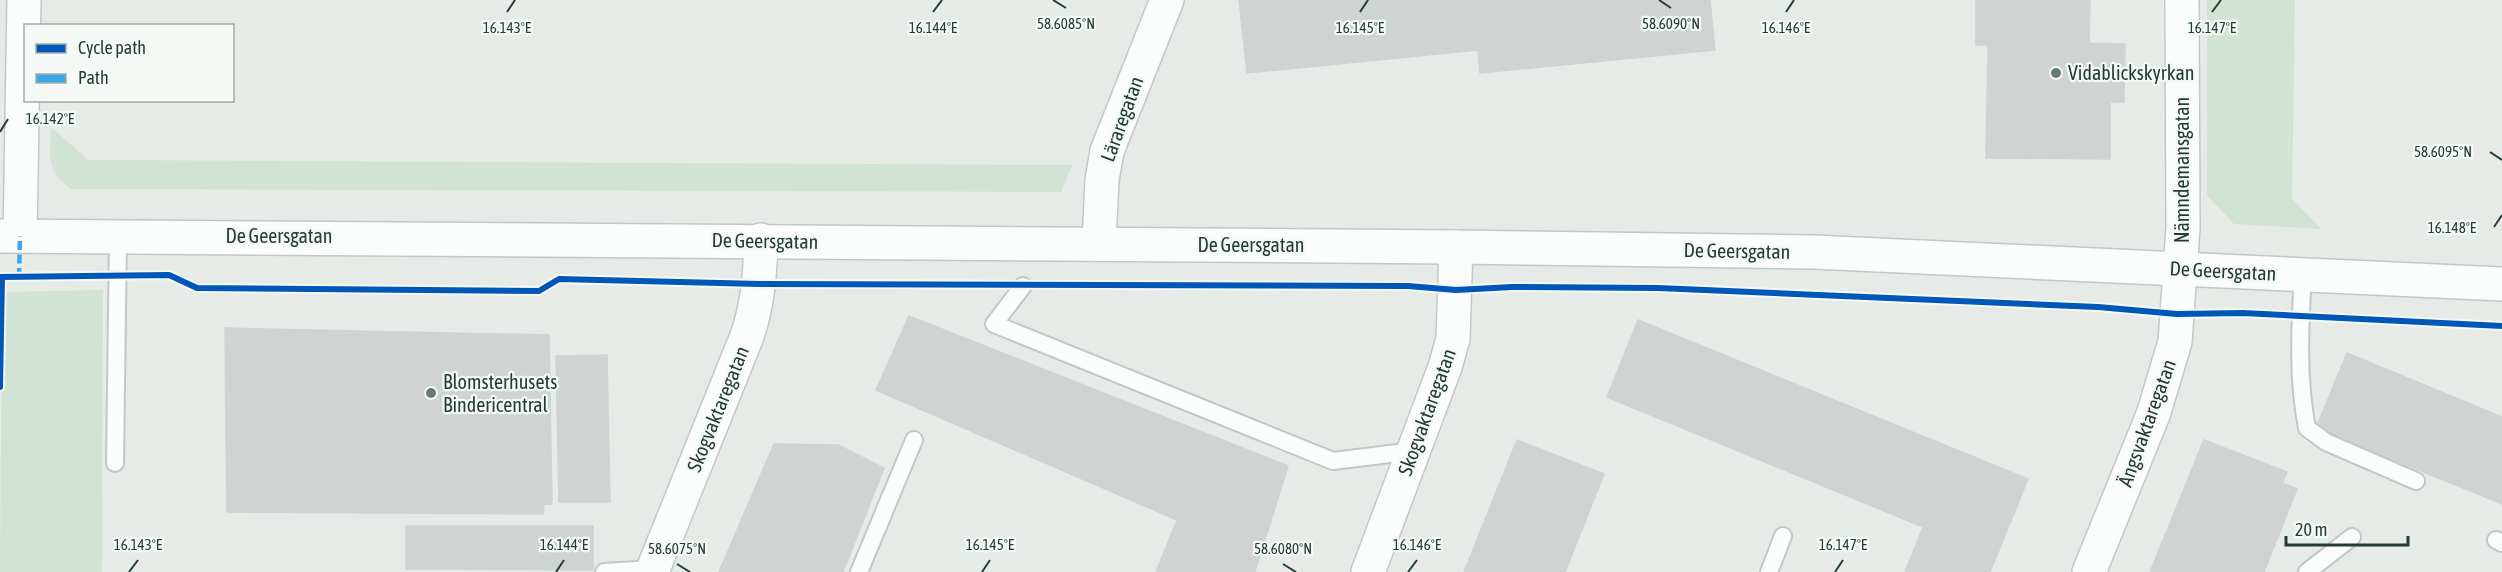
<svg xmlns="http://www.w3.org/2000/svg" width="2502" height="572" font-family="'Asap Condensed',sans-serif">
  <rect width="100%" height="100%" fill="#e6ebe8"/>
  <path fill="#d0e3d4" d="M2207,0H2295L2292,199L2321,229L2234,224L2207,195Z
    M51,127L88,160L1072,165L1061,192L71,189C45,170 50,157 51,127Z
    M103,290L102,572H0L2,292Z"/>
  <path fill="#cfd3d1" stroke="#ced4d1" stroke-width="1.5" d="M1239,0H1710L1715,50L1480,73L1478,50L1247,73Z
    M1976,0H2090L2089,43L2125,44L2124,102H2110V159L1986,158L1988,45H1976Z
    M909,316L1288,466L1255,572H1156L1177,520L876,390Z
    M1638,320L2028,479L1990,572H1905L1923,527L1607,397Z
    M225,328L549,335L552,504H544L543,514L227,512Z
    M2347,353L2502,417V504L2316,428Z
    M607,355L610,502H559L556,356Z
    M1517,440L1604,474L1565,572H1464Z
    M2204,440L2287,472L2282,483L2297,489L2264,572H2150Z
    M774,444L838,445L884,468L843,572H719Z
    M406,526H593V570L406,569Z"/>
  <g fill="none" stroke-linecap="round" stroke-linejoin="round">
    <defs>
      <path id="lane" d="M2303,275C2300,324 2297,378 2307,428L2326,442L2416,481
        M1023,286L994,324L1333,461L1414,451
        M115,463L118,235
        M2496,540L2502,543
        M604,572L653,569
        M859,572L914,440
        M1769,572L1783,536
        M2307,572L2352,537"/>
      <path id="street" d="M20,236L24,0
        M1099,244L1102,180L1107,151L1167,0
        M652,572L747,336C758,304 760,274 761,240
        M1368,572L1445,367L1453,339L1456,247
        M2089,572L2153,415L2175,342L2183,228L2182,0"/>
      <path id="secondary" d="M0,236L1456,247L1814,252L2502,284"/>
    </defs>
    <use href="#lane" stroke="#c3c8c5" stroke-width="20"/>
    <use href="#street" stroke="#c3c8c5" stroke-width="36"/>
    <use href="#secondary" stroke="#c1c8c5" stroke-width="36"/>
    <use href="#lane" stroke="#fbfcfc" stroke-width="16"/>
    <use href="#street" stroke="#fbfcfc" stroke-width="33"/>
    <use href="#secondary" stroke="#fbfcfc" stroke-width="33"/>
    <path stroke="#3ea4eb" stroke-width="4.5" stroke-dasharray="9 4.5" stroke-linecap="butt" d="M19,277L20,236"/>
    <defs>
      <path id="cycleway" d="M0,277L169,275L197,288L539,291L559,279L760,284L1408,286L1456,290L1512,287L1658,288L2098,307L2177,314L2243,313L2502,326
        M0,387L2,277"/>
    </defs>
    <use href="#cycleway" stroke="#f4f9f6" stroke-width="10"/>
    <use href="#cycleway" stroke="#0057b8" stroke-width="6"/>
  </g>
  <path fill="none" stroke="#243d34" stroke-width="2" d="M1053,0L1066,8M1659,0L1671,8M507,12L515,0M933,12L942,0M1360,12L1368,0M1786,12L1794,0M2212,12L2221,0M0,132L8,119M2490,152L2502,160M2494,227L2502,215M677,564L690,572M1283,564L1296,572M129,572L138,560M556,572L564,560M982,572L990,560M1408,572L1417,560M1835,572L1843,560"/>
  <g fill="#687a73" stroke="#f4f9f6" stroke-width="2">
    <circle cx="2056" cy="73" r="6"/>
    <circle cx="431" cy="393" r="6"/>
  </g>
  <g text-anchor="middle" stroke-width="4.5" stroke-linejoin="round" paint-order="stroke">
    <g font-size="20" fill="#243d34" stroke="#f4f9f6" text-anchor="start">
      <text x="2068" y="80">Vidablickskyrkan</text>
      <text x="443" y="389">Blomsterhusets<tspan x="443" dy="23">Bindericentral</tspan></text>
    </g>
    <g font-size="20" fill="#243d34" stroke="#f4f9f6">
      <text transform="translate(1122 119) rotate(-70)" y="7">Läraregatan</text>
      <text transform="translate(2182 170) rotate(-90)" y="7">Nämndemansgatan</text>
      <text x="279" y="243">De Geersgatan</text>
      <text transform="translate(765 241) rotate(1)" y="7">De Geersgatan</text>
      <text x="1251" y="252">De Geersgatan</text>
      <text transform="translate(1737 251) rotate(1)" y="7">De Geersgatan</text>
      <text transform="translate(2223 271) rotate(3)" y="7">De Geersgatan</text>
      <text transform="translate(718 409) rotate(-68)" y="7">Skogvaktaregatan</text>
      <text transform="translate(1427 412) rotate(-70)" y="7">Skogvaktaregatan</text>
      <text transform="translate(2147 423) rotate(-70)" y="7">Ängsvaktaregatan</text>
    </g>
  </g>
  <g font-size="15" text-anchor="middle" fill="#243d34" stroke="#f4f9f6" stroke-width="4.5" stroke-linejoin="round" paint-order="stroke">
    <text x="1066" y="29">58.6085°N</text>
    <text x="1671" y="29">58.6090°N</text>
    <text x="507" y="33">16.143°E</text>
    <text x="933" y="33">16.144°E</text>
    <text x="1360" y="33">16.145°E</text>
    <text x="1786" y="33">16.146°E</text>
    <text x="2212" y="33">16.147°E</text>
    <text x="50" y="124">16.142°E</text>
    <text x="2443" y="157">58.6095°N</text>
    <text x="2452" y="233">16.148°E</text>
    <text x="138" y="550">16.143°E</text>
    <text x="564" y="550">16.144°E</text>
    <text x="990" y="550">16.145°E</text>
    <text x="1417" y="550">16.146°E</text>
    <text x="1843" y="550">16.147°E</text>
    <text x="677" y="554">58.6075°N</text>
    <text x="1283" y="554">58.6080°N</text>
  </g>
  <rect x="24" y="24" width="210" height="78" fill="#f4f9f6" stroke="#a1aea8" stroke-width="1.5"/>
  <rect x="36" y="44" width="30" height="9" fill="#0057b8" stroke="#a1aea8" stroke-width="1.5"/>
  <text x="78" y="54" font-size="18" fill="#243d34">Cycle path</text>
  <rect x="36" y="74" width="30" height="9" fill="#3ea4eb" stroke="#a1aea8" stroke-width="1.5"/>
  <text x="78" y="84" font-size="18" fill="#243d34">Path</text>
  <path d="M2286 536v9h122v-9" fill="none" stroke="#243d34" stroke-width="3"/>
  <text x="2295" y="536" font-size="18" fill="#243d34" stroke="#f4f9f6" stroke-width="4.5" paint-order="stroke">20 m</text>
</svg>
